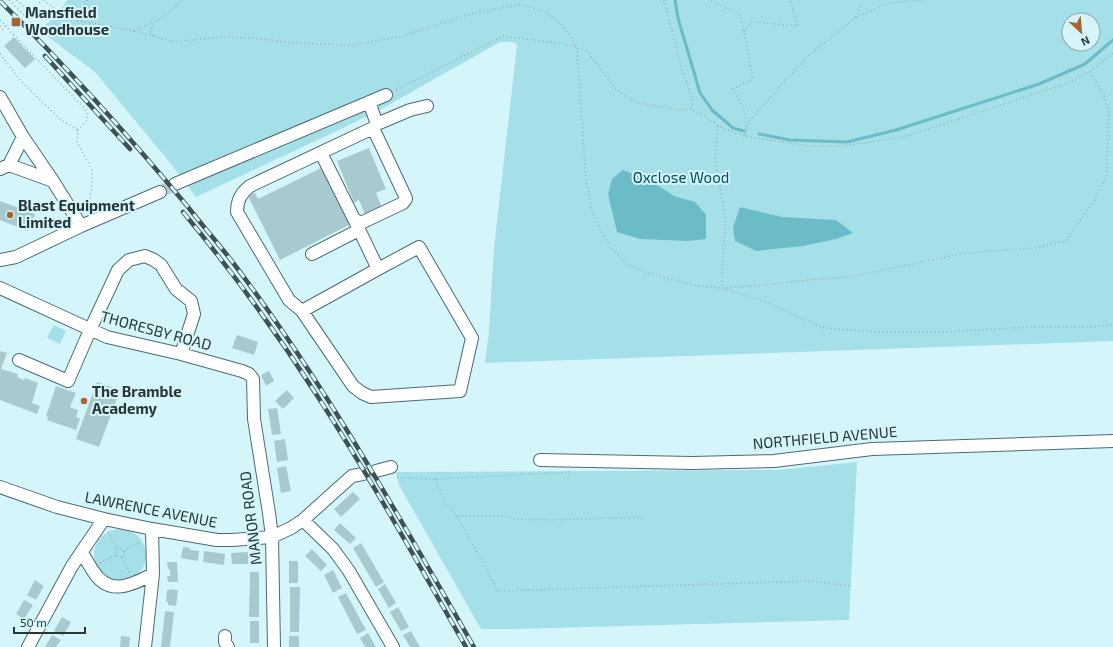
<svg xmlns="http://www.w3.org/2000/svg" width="1113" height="647" font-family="'Exo 2',sans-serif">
  <rect width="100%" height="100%" fill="#d4f6fb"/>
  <path fill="#a5dfe8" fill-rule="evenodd" d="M67,0H1113V341L485,363L489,331L494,248L517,45L514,42H500L385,107L343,128L196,197L171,164L95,72L38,29L57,17ZM1069,20H1093V44H1069Z
    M54,325L66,331L60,344L47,338Z
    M857,462L849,620L513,629H481L399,485L396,472L778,470Z
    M94 555a26 26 0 1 1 52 0a26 26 0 1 1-52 0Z"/>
  <path fill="#6cbcc7" d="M623,170L654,183L674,196L695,202L706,215V239L688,241L640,239L617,232L608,194L612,179Z
    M740,207L782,217L836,220L853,233L836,239L803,246L756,251L735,241L733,228Z"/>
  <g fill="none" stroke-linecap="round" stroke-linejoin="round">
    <path stroke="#6cbcc7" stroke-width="3" d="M675,0L678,18L700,93L712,110L733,128L744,131
      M759,134L790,140L847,142L896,130L1039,84L1085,64L1113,40"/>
  </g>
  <path fill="#a8cacf" d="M14,37L35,59L25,68L4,46Z
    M369,148L386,189L376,193L383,210L366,217L359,200L354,203L337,161Z
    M323,167L351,224L280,260L248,196L255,193L258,199Z
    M0,201L35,214L28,231L0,220Z
    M237,335L258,342L254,355L232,348Z
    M0,351L7,353L1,369L18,374L17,377L24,380L25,378L38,383L32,403L40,406L37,414L0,400Z
    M269,371L274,381L266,386L261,375Z
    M97,382L120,390L99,447L76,439Z
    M56,386L76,393L70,407L78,410L76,417L80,419L76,430L47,420L48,417L46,416Z
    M287,390L294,398L283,409L275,401Z
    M277,408L281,434L272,435L268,409Z
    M285,439L288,460L277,462L274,441Z
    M286,466L291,491L281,493L277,468Z
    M353,492L360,499L341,517L334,509Z
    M340,523L356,538L350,544L334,530Z
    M361,543L384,582L376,587L353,548Z
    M183,547L190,548V550L199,551L198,561L181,558Z
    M312,549L327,565L321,571L305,556Z
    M204,551L225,554L224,565L203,562Z
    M248,552V564H232L231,553Z
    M289,561H298V583H289Z
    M167,562H177L178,582H168L167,576H170V569H168Z
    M333,570L342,588L333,593L324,575Z
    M250,572H259V617H249Z
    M35,580L44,586L36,600L27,595Z
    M385,584L396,603L389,608L378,589Z
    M290,587H300L299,632H290Z
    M170,589L178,590L176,606L168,605V602H166L167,590H170Z
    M346,593L366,630L357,634L338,597Z
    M24,600L33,605L24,619L16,614Z
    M398,607L409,627L401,631L390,612Z
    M165,611L174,612L170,647H161Z
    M62,617L71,622L63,636L54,631Z
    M250,621H259V643H250Z
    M411,631L416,640L420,647H410L403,635Z
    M368,633L373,642L376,647H365L360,638Z
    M52,635L61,640L56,647H45Z
    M121,636L130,637L129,647H120Z
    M289,636H299V647H289Z"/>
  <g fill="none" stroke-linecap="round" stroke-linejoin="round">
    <path stroke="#b2d0d4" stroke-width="12" stroke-dasharray="12 6" stroke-linecap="butt" d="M160,192L175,184"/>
    <defs>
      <path id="minor" d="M0,97L23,137L53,181L81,226
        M377,124L410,110L427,106
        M321,153L354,219L359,222H363L403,203L406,199L405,196L373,128
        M9,165L23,137
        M0,169L9,165L53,181
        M175,184L386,95
        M354,219L378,269L302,311L353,386L362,393L371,397L460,391L472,338L419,247L378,269
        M312,254L359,230
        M0,260L16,257L81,226L160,192
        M0,288L107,337L181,354L242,371L249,374L253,379L254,419L269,513L272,537L274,647
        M302,311L289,300L237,212C237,200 241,193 250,186L373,128L377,124L369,102
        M19,360L68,381L90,330L118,270L129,260L145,256L154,260L161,265L176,289L191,301L194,314L181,354
        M540,460L692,463L774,461L872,449L1113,441
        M376,471L391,467
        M0,487L57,507L104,519L152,529L217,540H232L272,537L291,528L303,520L352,476L363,474
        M303,520L333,549L349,571L393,647
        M82,553C86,559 89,565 93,571C109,597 132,585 153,574
        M225,636V642L228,647
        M28,647L72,566L104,519
        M145,647L153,574L152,529"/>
    </defs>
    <use href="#minor" stroke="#4c6b6f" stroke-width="14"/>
    <path stroke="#91acaf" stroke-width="1.5" stroke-dasharray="1 3" stroke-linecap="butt" d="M9,0L26,17L30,13
      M17,0L30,13L42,0
      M43,0C61,14 70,21 93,23
      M87,0L85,7L86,16L93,23L133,31L175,42L221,37L253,38L292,43L351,45L404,36L467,15L521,4L545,12L561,24L570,36L577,48L586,182L593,215L601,232L612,249L627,264L647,273L692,285L722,288L764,285L808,280L850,277L964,253L1034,248L1066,241L1095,199L1106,177L1109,114L1104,95L1090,72
      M664,0L684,77L693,99L691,109
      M711,0L741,16L753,79L733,89L746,114L745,134
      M856,17L889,3L923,0
      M0,20L6,26L3,29L0,25
      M5,26L85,109L88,114L86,122L78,130L77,142L92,170V184L88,212
      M133,31L163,18L182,0
      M744,32L752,22L798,26L790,0
      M153,36L150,30L153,23
      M0,54L21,81L61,120L78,130
      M396,90L503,36L565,44L587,51L616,89L634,102L678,110L691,109L705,116L718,126L729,131L745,136L809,146H841L903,137L1065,84L1090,72L1113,53
      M718,126L715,159L726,220L722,267V288L758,299L824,328L877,332H944L1030,327H1092L1113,325
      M745,136L749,121L806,58L856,17L864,0
      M397,477L403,478L435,479L571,472
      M435,479L445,501L457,516H504L516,519L551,520L643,517
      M457,516L498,591L808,581L850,586
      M108,532L118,550
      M115.5 553a4.5 4.5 0 1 1 9 0a4.5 4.5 0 1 1-9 0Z
      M123,551L141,542
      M122,557L130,573
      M100,563L116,555"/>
    <use href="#minor" stroke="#fff" stroke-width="12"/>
    <defs>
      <path id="rail" d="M0,1C66,66 129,136 188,207C202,225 217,242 231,260C324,382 398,515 474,647
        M45,56L130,149
        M183,212C232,271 277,333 318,397C371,479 418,563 466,647"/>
    </defs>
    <use href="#rail" stroke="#405153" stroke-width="4.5"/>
    <use href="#rail" stroke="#d4f6fb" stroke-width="3" stroke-dasharray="9" stroke-linecap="butt"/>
  </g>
  <g fill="#a66530" stroke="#d4f6fb" stroke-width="1.5">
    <rect x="11" y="17" width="10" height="10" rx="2"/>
    <circle cx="10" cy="215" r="4"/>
    <circle cx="84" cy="401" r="4"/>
  </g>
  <g text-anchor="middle" stroke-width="4" stroke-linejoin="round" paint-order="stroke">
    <g font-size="15" font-weight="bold" fill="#283638" stroke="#d4f6fb" text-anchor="start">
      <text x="25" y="18">Mansfield<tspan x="25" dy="17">Woodhouse</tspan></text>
      <text x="18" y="211">Blast Equipment<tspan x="18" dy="17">Limited</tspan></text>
      <text x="92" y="397">The Bramble<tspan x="92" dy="17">Academy</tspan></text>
    </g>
    <g font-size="15" fill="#024f57" stroke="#d4f6fb">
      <text x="681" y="183">Oxclose Wood</text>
    </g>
    <g font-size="15" fill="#283638" stroke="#d4f6fb">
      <text transform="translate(156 331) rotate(15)" y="5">THORESBY ROAD</text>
      <text transform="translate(825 438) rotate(-5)" y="5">NORTHFIELD AVENUE</text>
      <text transform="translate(151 510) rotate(11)" y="5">LAWRENCE AVENUE</text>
      <text transform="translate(251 518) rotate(-97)" y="5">MANOR ROAD</text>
    </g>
  </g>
  <g transform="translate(1081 32) rotate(154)"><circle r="19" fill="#d4f6fb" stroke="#8fa9ad"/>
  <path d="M0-3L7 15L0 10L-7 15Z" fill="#a66530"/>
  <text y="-6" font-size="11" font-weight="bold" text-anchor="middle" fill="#283638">N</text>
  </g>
  <path d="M14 627v6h71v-6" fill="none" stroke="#283638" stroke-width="2"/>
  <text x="20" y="627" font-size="12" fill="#283638" stroke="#d4f6fb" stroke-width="3" paint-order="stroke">50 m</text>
</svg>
